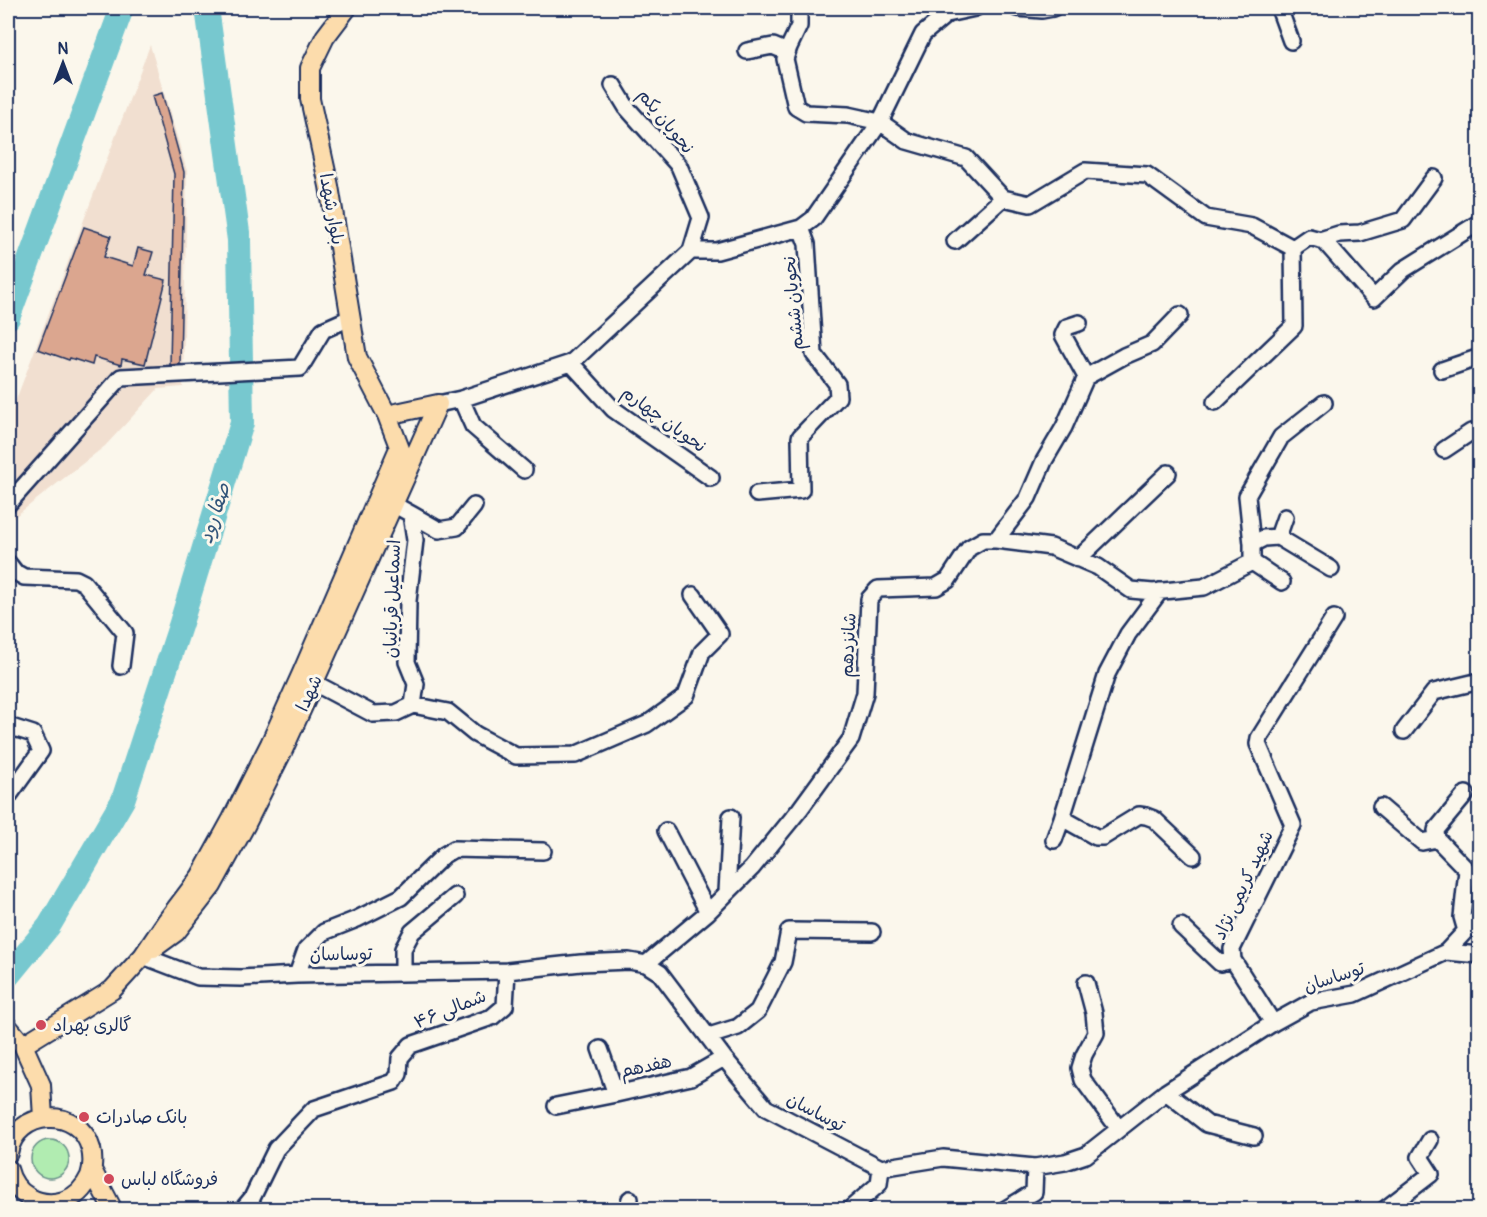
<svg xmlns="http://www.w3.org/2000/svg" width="1487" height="1217" font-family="Pangolin,'Playpen Sans Arabic',sans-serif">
  <rect width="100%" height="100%" fill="#fbf7ec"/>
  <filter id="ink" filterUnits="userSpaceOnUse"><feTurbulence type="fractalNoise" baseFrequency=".0167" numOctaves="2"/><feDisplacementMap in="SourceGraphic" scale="12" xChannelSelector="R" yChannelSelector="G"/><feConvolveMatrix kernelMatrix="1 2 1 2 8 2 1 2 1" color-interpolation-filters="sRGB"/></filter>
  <g filter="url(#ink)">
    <path fill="#f1dfd0" d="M150,45L187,171L183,387L158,389L105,446L8,522V421Z"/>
    <path fill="#b1ecb1" stroke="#668e88" stroke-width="1.5" d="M31 1159a19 19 0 1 1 38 0a19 19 0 1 1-38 0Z"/>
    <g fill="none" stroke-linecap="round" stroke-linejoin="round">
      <path stroke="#77c8cf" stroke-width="24" d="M8,318L122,8
        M8,976L49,926L123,800L181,623L242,423L239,240L207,8"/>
    </g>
    <path fill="#dba68f" stroke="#1b2f5e" stroke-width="1.5" d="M162,93L184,172L180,364L170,365L174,174L152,96Z
      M84,227L111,236L104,257L133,266L138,248L153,252L146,275L166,280L145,364L122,359L121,365L94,357L92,365L70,358L69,360L38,349Z"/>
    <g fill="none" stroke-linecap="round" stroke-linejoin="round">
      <defs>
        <path id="minor" d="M799,8V26L789,47L785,59L796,107L806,113L848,115L880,122L907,141L966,158L1003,198L1030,204L1085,171L1147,175L1206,218L1252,226L1293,248L1294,326L1215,402
          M1017,8L1042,10L1053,8
          M1279,8L1291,41
          M947,14L975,8
          M747,51L773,46L787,52
          M613,85L627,108L679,166L701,218L691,251
          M1320,240L1339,234L1360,233L1403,220L1434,178
          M955,241L1003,198
          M1293,248L1309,237L1324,241L1374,298L1403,270L1480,222
          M1079,323L1067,327L1063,335L1086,377
          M571,363L613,409L711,478
          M1442,370L1480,357
          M461,399L473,426L524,470
          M438,404L461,399L571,363L691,251H717L801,228L813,219L880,122L923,34L947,14L950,8
          M1444,450L1471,432H1480
          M757,494L801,490L800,437L838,397L837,384L814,354L807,244L801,228
          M8,504L121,377L300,368L323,330L350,318
          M393,504L411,514L415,540L408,601L407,662L416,684L413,705
          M411,514L439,530L457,527L474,506
          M1278,537L1285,517
          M996,540L1028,498L1044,461L1064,427L1086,377L1124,356L1152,344L1180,315
          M1252,544L1247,496L1281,437L1324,403
          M1078,559L1168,473
          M1252,562L1282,582
          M8,563L15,572L24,577L76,579L84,583L125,633L121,666
          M303,677L373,714L396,713L413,705L448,712L475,734L516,756L575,755L647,724L686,696L702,652L720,634L693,595
          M8,726L33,734L41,751L8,797
          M1404,731L1434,692L1480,681
          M1381,807L1422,842L1437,839
          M1062,818L1096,837H1103L1139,815L1146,816L1154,819L1193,856
          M666,831L708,912
          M1054,840L1062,818L1107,674L1128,634L1160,591
          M727,892L731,817
          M1181,926L1220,963L1233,960
          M1466,931L1462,917L1467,870L1437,839L1436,830L1466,794
          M1446,952L1475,921L1480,919
          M143,956L198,977L241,978L297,975L507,971L581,963L629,961L646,964L660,973L724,1058L766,1108L881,1168L943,1158L1035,1167L1065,1162L1086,1155L1166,1092L1273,1023L1311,1002L1355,994L1446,952L1480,955
          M646,964L708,912L752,868L800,809L851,739L865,693L869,599L878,589L936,587L948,580L969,548L983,540H996L1051,547L1098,567L1131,590L1153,592L1204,587L1252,562V544L1264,538L1278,537L1331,569
          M403,973V949L412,932L455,896
          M297,975L306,950L324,932L357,919L401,897L444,855L454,849L543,851
          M1086,983L1094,1013L1096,1033L1084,1055L1080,1068L1083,1080L1119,1129
          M1273,1023L1233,960L1232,949L1293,825L1258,744L1259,738L1334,618
          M709,1036L738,1027L758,1011L783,962L789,931L872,932
          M600,1049L616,1094L691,1077L724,1058
          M1166,1092L1207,1124L1254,1136
          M556,1106L616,1094
          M242,1210L252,1198L276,1149L314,1109L394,1082L399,1074L400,1058L411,1045L492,1017L505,1006L507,971
          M627,1210L630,1199
          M849,1210L879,1184L881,1168
          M1004,1210L1034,1192L1035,1167
          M1384,1210L1431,1174L1420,1157L1430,1140"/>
        <path id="major" d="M347,8L325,37L310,68V99L329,186L357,357L387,415L403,457
          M387,415L438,404
          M154,948L176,932L212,886L245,826L283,750L314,682L438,404
          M8,1027L23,1045L41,1085L43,1118
          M23,1045L112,990L143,956L166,922L200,877L232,819L270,744L302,673L399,448
          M8,1153C16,1109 79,1105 91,1149C93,1158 93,1167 90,1176C85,1187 76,1197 64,1201C39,1209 14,1194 8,1169
          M92,1170L113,1210"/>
      </defs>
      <use href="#minor" stroke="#1b2f5e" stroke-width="20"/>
      <use href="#major" stroke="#1b2f5e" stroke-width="22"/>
      <use href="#minor" stroke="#fbf7ec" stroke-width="15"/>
      <use href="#major" stroke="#fcdcac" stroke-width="18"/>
    </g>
  </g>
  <g fill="#d1495b" stroke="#fbf7ec" stroke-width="2">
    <circle cx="41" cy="1025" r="6"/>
    <circle cx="84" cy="1117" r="6"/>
    <circle cx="109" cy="1179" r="6"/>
  </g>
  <g text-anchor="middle" stroke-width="6" stroke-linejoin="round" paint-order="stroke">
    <g font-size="18" fill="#1b2f5e" stroke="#fbf7ec">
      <text transform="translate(666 121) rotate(51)" y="6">نحویان یکم</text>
      <text transform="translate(332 209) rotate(80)" y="6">بلوار شهدا</text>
      <text transform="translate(793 303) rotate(-95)" y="6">نحویان ششم</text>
      <text transform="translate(664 419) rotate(36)" y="6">نحویان چهارم</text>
      <text transform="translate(392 599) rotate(-88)" y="6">اسماعیل قربانیان</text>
      <text transform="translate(848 645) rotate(-87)" y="6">شانزدهم</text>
      <text transform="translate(309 693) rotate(-65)" y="6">شهدا</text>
      <text transform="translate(1243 885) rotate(-65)" y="6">شهید کریمی نژاد</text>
      <text transform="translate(341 954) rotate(-1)" y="6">توساسان</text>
      <text transform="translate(1334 977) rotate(-18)" y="6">توساسان</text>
      <text transform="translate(450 1009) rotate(-22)" y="6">شمالی ۴۶</text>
      <text transform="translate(646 1066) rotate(-12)" y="6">هفدهم</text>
      <text transform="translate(816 1112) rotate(28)" y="6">توساسان</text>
    </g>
    <g font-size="18" fill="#1b2f5e" stroke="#fbf7ec" text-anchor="start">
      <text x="53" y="1031">گالری بهراد</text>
      <text x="96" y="1123">بانک صادرات</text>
      <text x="121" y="1185">فروشگاه لباس</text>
    </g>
    <g font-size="20" font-style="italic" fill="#32557a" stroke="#fbf7ec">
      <text transform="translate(214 513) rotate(-72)" y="7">صفا رود</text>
    </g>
  </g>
  <rect width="1487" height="1217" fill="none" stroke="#fbf7ec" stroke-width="30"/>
  <rect x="15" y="15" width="1457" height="1187" fill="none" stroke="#1b2f5e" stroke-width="2" filter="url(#ink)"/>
  <g transform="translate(63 63)" stroke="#fbf7ec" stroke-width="4.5" paint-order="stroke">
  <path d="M0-4.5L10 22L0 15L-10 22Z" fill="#1b2f5e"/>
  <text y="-9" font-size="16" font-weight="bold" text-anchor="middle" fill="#1b2f5e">N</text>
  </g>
</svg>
